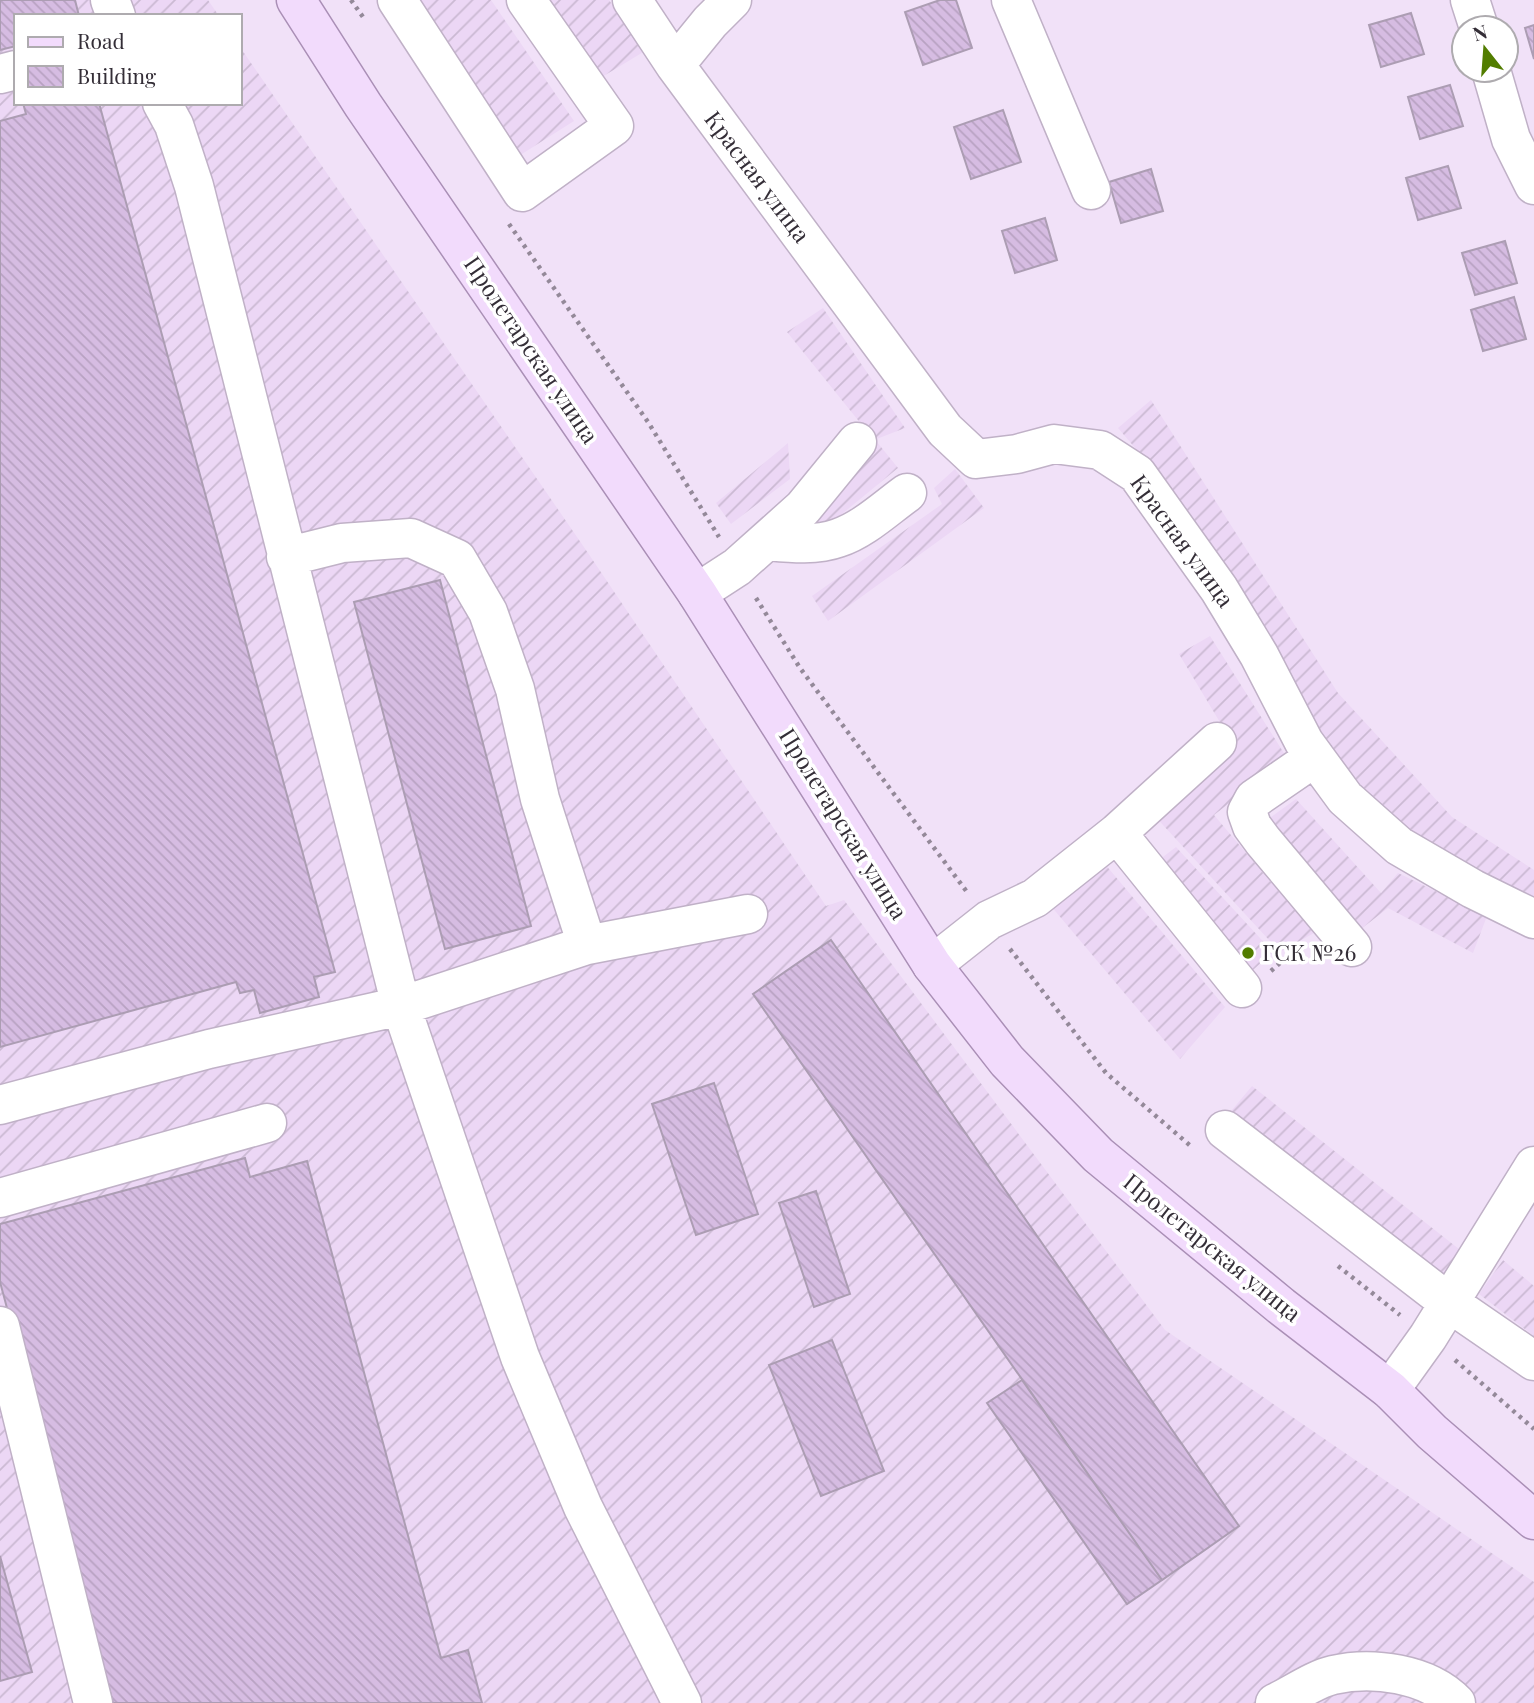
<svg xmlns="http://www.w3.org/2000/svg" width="1534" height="1703" font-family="'Playfair Display',serif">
  <defs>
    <pattern id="industrial-furrows" width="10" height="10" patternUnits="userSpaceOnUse" patternTransform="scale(1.75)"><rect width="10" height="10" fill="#ecd7f5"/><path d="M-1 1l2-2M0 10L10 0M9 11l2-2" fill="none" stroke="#cbb9d3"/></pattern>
    <pattern id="building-back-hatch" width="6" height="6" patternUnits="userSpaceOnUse" patternTransform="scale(1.75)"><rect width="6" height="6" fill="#d6bce2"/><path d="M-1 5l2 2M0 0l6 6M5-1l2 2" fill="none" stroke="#b8a2c2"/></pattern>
  </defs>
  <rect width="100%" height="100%" fill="#f1e1f8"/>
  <path fill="url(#industrial-furrows)" d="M0,0H208L219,16H16V103H240V47L588,553L826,906L844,900L1165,1330L1534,1582V1703H0Z
    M410,0H491L574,121L514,159Z
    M535,0H609L645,51L592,83Z
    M823,308L905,428L874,440L787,332Z
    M1151,400L1338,693L1452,817L1534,870V906L1429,850L1349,783L1184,505L1118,428Z
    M877,442L898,468L826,527L807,512Z
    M788,443L790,479L731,524L716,503Z
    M955,469L984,508L828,621L812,596L942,504L934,488Z
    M1210,636L1287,758L1214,815L1314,933L1280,952L1151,812L1233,744L1179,654Z
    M1296,799L1381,893L1398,873L1487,916L1473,953L1388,908L1361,929L1267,820Z
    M1176,847L1273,952L1244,978L1151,866Z
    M1099,857L1225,1007L1180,1059L1045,899Z
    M1252,1086L1464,1253L1441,1287L1227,1116Z
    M1503,1260L1534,1286V1336L1479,1294Z"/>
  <path fill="url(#building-back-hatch)" stroke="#ac9db3" stroke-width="2" d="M0,0H75L79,16H16V46L0,50Z
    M940,0H956L972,48L923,65L905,12Z
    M1411,13L1424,54L1381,67L1369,25Z
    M1534,25V59L1525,28Z
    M1450,85L1463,126L1420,139L1408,97Z
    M23,103H99L335,972L314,977L319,997L260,1013L254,990L240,993L236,982L0,1047V121L26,114Z
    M1003,110L1021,162L971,179L954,127Z
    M1448,166L1461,208L1418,220L1406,178Z
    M1151,169L1163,211L1121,223L1109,182Z
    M1045,218L1057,260L1015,273L1002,231Z
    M1505,241L1517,283L1475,295L1462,253Z
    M1514,297L1526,339L1483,351L1471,310Z
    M440,580L531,926L445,949L354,602Z
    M831,940L1239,1526L1162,1580L753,994Z
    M714,1083L758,1214L696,1235L652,1104Z
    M245,1158L250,1177L307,1161L441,1658L468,1650L482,1703H113L0,1282V1224Z
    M816,1191L850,1294L814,1307L779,1203Z
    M832,1340L884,1471L821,1496L769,1365Z
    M1022,1380L1162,1580L1127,1604L987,1403Z
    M0,1556L32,1672L0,1681Z"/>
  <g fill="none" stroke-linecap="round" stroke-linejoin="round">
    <defs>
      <path id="minor" d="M110,0L116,16
        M397,0L522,192L614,126L526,0
        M632,0L675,65L945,430L976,459L1017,454L1054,444L1100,450L1137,474L1219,589L1259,655L1304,742L1345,798L1399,846L1473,889L1534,919
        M1011,0L1091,190
        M1470,0L1479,28
        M675,65L710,22L732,0
        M1491,70L1511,139L1534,185
        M0,74L16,70
        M162,103L174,125L194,186L401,1006L520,1357L583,1507L682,1703
        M767,541C789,543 816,546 838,538C863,530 886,508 907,493
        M286,557L342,543L411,538L457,559L488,612L515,689L540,799L587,945
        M697,593L737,567L803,508L857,442
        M1315,757L1254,799L1247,812L1252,826L1263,841L1352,947
        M1117,833L1242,988
        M932,965L989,920L1035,898L1117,833L1217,742
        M0,1105L209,1049L401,1006L587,945L748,914
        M1225,1130L1448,1302L1534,1361
        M0,1198L267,1123
        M0,1326L93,1703
        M1390,1390L1428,1337L1534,1166
        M1275,1703C1292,1695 1315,1679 1333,1675C1372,1666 1427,1673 1456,1703"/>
      <path id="major" d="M296,0L363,105L697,593L932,965L1007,1061L1098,1155L1281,1306L1390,1390L1432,1432L1534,1520"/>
    </defs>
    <use href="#minor" stroke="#c0b1c7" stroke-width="41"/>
    <use href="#major" stroke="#aa8fb6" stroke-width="41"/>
    <path stroke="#948999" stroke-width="4.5" stroke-dasharray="3.5 5" stroke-linecap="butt" d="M351,0L363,17
      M509,224L648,422L719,537
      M756,598L800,668L967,892
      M1010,949L1106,1073L1193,1148
      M1271,971L1281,962
      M1338,1266L1400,1315
      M1455,1360L1534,1429"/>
    <use href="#minor" stroke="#fff" stroke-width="38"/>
    <use href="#major" stroke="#f2dbfc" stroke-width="38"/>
  </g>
  <circle fill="#527d00" stroke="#fff" stroke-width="2.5" cx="1248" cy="953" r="7"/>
  <g text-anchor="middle" stroke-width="7" stroke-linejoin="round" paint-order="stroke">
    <g font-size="23" fill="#342e37" stroke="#fff">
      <text transform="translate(757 177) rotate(53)" y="8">Красная улица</text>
      <text transform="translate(531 350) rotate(56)" y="8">Пролетарская улица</text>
      <text transform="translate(1182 541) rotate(54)" y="8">Красная улица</text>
      <text transform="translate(843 824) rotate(58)" y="8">Пролетарская улица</text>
      <text transform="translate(1212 1248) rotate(39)" y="8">Пролетарская улица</text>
    </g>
    <g font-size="23" fill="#342e37" stroke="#fff" text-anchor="start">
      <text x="1262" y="961">ГСК №26</text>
    </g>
  </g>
  <rect x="14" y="14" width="228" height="91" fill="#ffffff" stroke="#aeabaf" stroke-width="2"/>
  <rect x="28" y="37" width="35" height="10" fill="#f2dbfc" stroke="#aeabaf" stroke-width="2"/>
  <text x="77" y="49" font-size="21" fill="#342e37">Road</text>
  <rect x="28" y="66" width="35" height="21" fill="url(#building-back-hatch)" stroke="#aeabaf" stroke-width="2"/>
  <text x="77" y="84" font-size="21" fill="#342e37">Building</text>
  <g transform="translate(1485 49) rotate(343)"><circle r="33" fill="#ffffff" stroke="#aeabaf" stroke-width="2"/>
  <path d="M0-5L12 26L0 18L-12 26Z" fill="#527d00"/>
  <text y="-10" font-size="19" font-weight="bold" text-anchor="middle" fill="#342e37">N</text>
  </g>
</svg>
